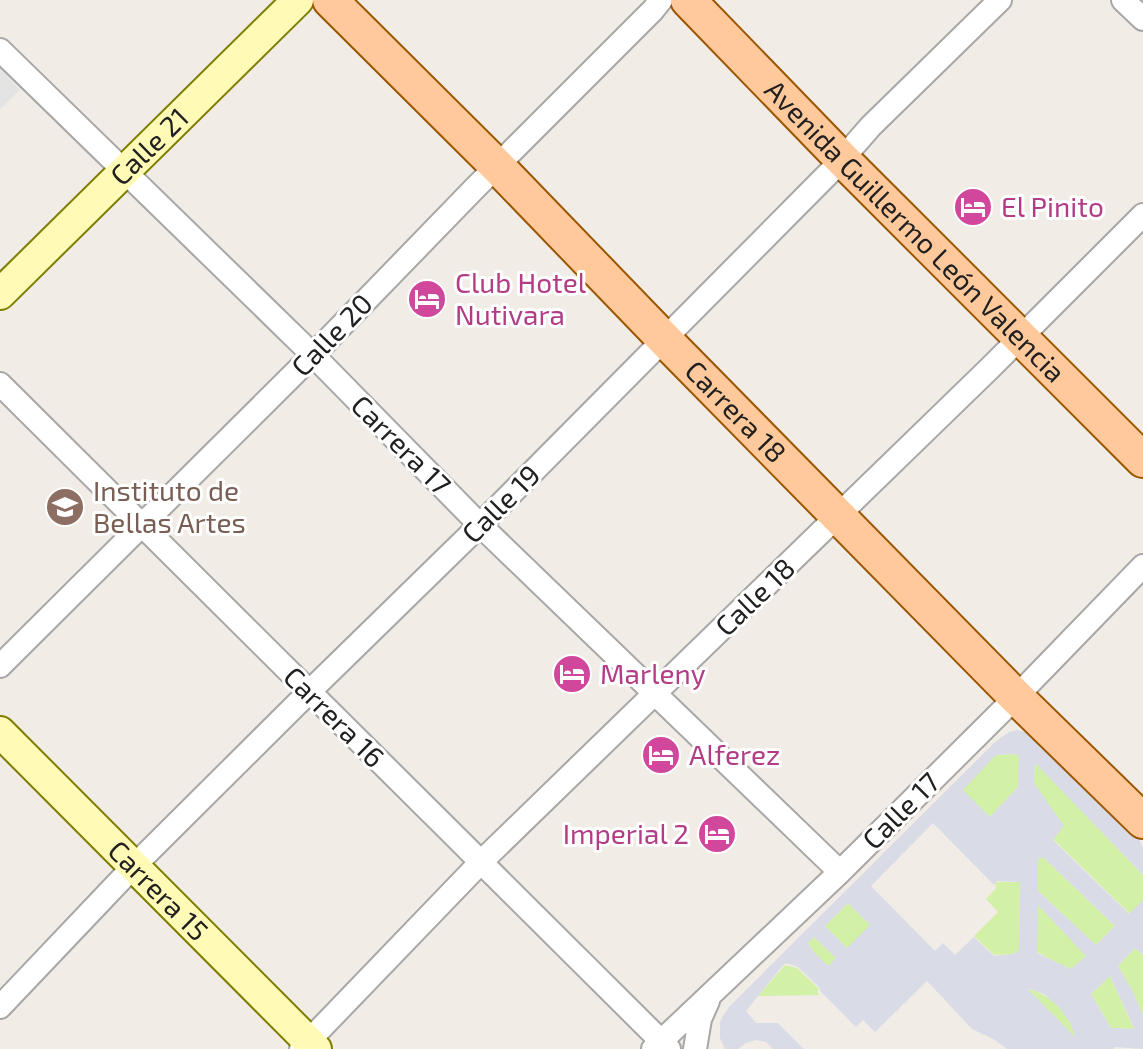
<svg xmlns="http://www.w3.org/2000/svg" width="1143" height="1049" font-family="'Exo 2',sans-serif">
  <rect width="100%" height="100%" fill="#f1ece5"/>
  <path fill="#d3f0a7" d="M1015,754L1019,756L1018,787L990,817L962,790L995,755Z
    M1035,761L1143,875V900L1130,914L1053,839L1034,783Z
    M1037,858H1044L1115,926L1096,945L1038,891Z
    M997,882H1020L1019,950L1014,954L994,955L974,936L998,912L986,899L996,888L995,884Z
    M848,903L871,925L847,949L825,926Z
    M1038,904L1086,956L1071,970L1037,952Z
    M814,937L836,958L828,967L812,950L808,943Z
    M1135,948L1143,955V1015L1131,988L1118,966Z
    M785,965L797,968L819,989L817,992L820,995L758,996Z
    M1110,976L1134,1029L1111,1028L1091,994Z
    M1025,988C1049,993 1072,1013 1075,1038Z"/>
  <path fill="#e4e4e4" d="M0,69L20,90L0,109Z"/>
  <path fill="#d9dbe7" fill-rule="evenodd" d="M1018,730L1031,734L1138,837L1143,848V875L1035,763L1034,783L1064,826L1053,840L1129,914L1143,900V955L1135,948L1118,966L1131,988L1143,1015V1049L1115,1047L1113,1049H1007L995,1040L972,1029L927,981L875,1032L863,1020L856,1027L820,991V988L798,967L789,964H784L746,1011L756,1023H778L804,1049H773L766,1042L756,1040L746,1043L738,1049H725L720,1038V1023L722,1017L729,1007L994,743L1009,732ZM1015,754L1019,756L1018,787L990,817L963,790L996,755ZM933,823L994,885L997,881L1020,882L1019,950L1014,954L994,956L974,937L955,955L943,943L935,951L871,886ZM1038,858H1044L1115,926L1096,945L1038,891ZM848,903L870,925L847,948L825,926ZM1038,905L1086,956L1071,969L1037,953ZM814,937L836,958L828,966L812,950L808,943ZM1110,976L1134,1028L1133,1029L1111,1028L1091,994ZM1027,988L1044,994L1060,1008L1071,1024L1075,1037Z"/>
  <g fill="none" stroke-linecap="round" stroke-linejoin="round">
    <defs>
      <path id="street" d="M1123,0L1143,19
        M0,50L313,355L480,525L840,872
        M0,384L669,1049
        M0,666L313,355L474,189L653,10L661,0
        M0,1007L133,867L309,692L480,525L835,167L871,126L1000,0
        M301,1049L482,861L990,368L1143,215
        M653,1049L840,872L1016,697L1143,566
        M695,1049L700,1019L708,1001"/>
      <g id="secondary">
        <path id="s1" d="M0,294L298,0"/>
        <path id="s2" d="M0,732L316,1049"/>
      </g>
      <g id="primary">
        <path id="s3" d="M330,0L497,166L664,339L1016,697L1143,821"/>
        <path id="s4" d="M688,0L842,159L1143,460"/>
      </g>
    </defs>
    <use href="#street" stroke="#a7a7a7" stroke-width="26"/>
    <use href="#secondary" stroke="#7d7d00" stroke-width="34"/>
    <use href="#primary" stroke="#9b5600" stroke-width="38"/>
    <use href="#street" stroke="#fff" stroke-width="22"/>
    <use href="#secondary" stroke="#fffab5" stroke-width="30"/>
    <use href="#primary" stroke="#ffc99c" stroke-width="34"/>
  </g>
  <defs>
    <symbol id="hotel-disc" viewBox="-11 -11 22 22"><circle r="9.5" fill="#d1479c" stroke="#fff"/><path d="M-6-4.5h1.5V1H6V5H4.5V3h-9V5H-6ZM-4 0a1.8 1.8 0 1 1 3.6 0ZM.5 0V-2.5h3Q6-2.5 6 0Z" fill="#fff"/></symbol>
    <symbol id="university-disc" viewBox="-11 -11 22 22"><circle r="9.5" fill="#8d6e63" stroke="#fff"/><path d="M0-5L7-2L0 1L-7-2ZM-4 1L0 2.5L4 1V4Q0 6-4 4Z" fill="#fff"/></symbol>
  </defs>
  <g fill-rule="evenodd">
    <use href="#hotel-disc" x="951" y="185" width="44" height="44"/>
    <use href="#hotel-disc" x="405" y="277" width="44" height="44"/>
    <use href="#university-disc" x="43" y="485" width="44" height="44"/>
    <use href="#hotel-disc" x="550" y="652" width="44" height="44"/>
    <use href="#hotel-disc" x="639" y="733" width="44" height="44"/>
    <use href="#hotel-disc" x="695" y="812" width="44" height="44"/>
  </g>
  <g text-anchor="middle" stroke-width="6" stroke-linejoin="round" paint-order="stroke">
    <g font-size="28" fill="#202020" stroke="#fff">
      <text dy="10" stroke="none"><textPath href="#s1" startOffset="210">Calle 21</textPath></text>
      <text dy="10" stroke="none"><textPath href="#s4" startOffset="324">Avenida Guillermo León Valencia</textPath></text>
      <text transform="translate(332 335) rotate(-46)" y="10">Calle 20</text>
      <text dy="10" stroke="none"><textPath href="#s3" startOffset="578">Carrera 18</textPath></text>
      <text transform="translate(401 445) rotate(45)" y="10">Carrera 17</text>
      <text transform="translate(501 504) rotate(-45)" y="10">Calle 19</text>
      <text transform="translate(755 597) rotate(-44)" y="10">Calle 18</text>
      <text transform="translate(334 717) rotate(45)" y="10">Carrera 16</text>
      <text transform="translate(901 811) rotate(-45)" y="10">Calle 17</text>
      <text dy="10" stroke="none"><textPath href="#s2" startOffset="224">Carrera 15</textPath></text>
    </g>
    <g font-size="28" fill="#b23c85" stroke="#fff" text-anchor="start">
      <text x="1001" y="217">El Pinito</text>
      <text x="455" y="293">Club Hotel<tspan x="455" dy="32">Nutivara</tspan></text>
      <text x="600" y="684">Marleny</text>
      <text x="689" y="765">Alferez</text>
      <text x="689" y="844" text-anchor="end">Imperial 2</text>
    </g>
    <g font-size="28" fill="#785e54" stroke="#fff" text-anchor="start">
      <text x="93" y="501">Instituto de<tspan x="93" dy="32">Bellas Artes</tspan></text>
    </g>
  </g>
</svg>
